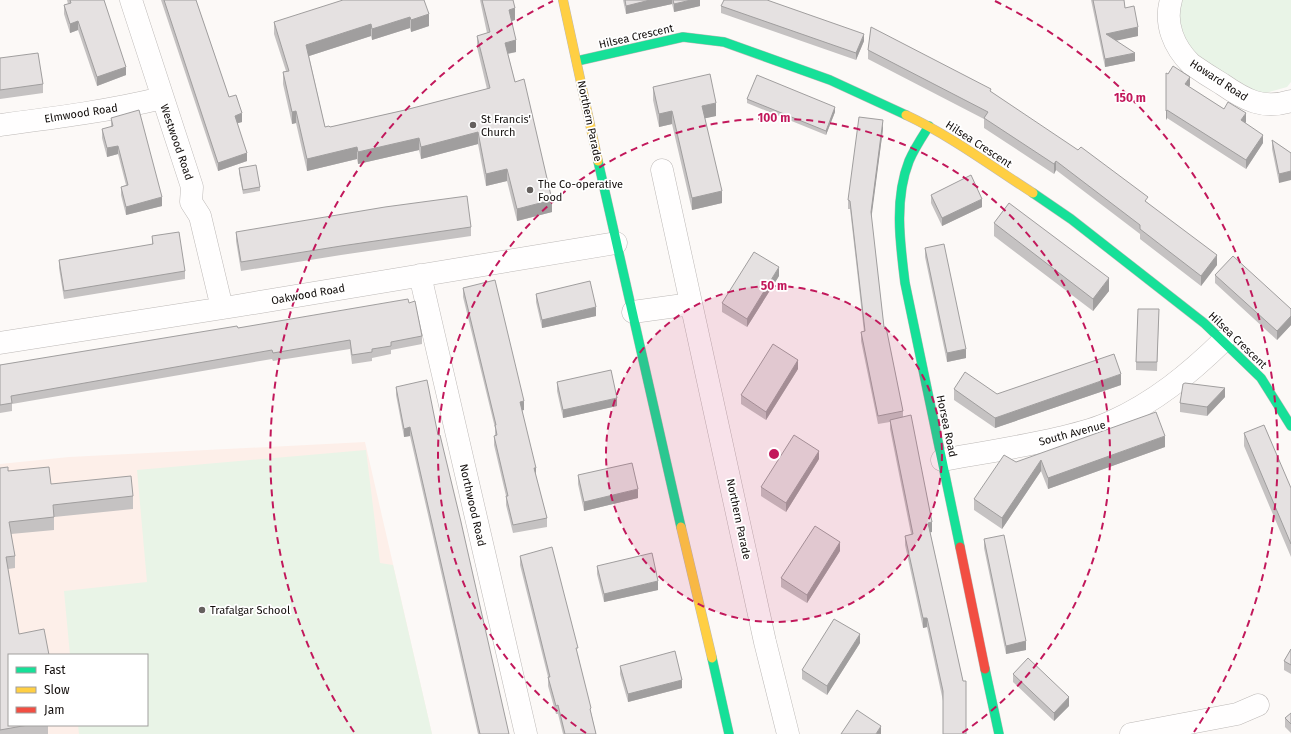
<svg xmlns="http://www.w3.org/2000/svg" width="1291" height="734" font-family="'Fira Sans',sans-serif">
  <rect width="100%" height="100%" fill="#fcf9f7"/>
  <path fill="#fdefe9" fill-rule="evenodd" d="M365,442L432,734H0V464L69,457ZM9,655H147V725H9Z"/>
  <path fill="#e9f4e7" d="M1178,0H1291V82L1287,87L1262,94L1241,86L1211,65L1188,48L1178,30Z
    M366,450L380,563L393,565L432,734H79L78,725H147V655H70L64,591L147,582L137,470Z"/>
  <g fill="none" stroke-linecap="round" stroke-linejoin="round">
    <defs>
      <path id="street" d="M131,0L192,187L191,202L200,216L222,308
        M1171,0C1164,24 1174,47 1191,64C1201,71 1212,78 1222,84C1245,100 1263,110 1291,101
        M0,125C54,118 109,111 162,98
        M662,170L765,642L788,734
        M420,275L526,734
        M633,312L691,304
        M0,343L236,306L616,243
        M942,460C981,453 1020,447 1059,438C1076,434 1094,430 1111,422C1155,402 1189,374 1223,341
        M1131,734L1237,714L1258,705"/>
      <path id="fast" d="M577,61L683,37L724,42L830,80L906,115
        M929,126C922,137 914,149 909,161C894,199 900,243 905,283L960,547
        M598,161L681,527
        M1033,193L1071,219L1204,323L1261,378L1291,426
        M712,658L729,734
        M985,669L999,734"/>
      <path id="slow" d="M563,0L598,161
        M906,115C951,136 991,166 1033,193
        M681,527L712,658"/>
      <path id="jam" d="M960,547L985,669"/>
    </defs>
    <use href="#street" stroke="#bdb9b7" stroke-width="23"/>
    <use href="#fast" stroke="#bdb9b7" stroke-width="10"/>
    <use href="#slow" stroke="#bdb9b7" stroke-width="10"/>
    <use href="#jam" stroke="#bdb9b7" stroke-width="10"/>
    <use href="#street" stroke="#fffefe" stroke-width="22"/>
    <use href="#fast" stroke="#16e098" stroke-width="9"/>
    <use href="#slow" stroke="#ffcf43" stroke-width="9"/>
    <use href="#jam" stroke="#f24e42" stroke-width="9"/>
  </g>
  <path fill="#c5c2c2" d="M67,0H104L126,75L97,86L78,30L70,33L64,14V5L68,4Z
    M161,0H196L229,97L242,122L237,123L247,161L218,171Z
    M424,0L429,26L411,32L410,28L372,40L371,36L309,56L325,127H330L405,110L487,89L477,47V36L487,33L480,0H513L515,20L511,21L516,52L508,54L515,82L552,212L517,221L507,181L486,186L478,144L421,159L419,150L358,164L357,159L307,171L296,123L292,124L283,84V72L286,71L274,34V22Z
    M623,0H700V6L674,12L672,4L626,14Z
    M1091,0H1124L1125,8L1138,36L1116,40L1135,61L1105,67Z
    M721,6L864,41L856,60L721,13Z
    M868,50L991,92L1148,203L1217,265L1201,286L1140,239V234L1056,170L1054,174L984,128V119L868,59Z
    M0,58L43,84V93L0,99Z
    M1166,73L1190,85L1189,87L1224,109L1246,122L1245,123L1263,143L1246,169L1167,118L1166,120Z
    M653,87L716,116L705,118L722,203L692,210L672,124L659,127L653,100Z
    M747,99L835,112L826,135L747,103Z
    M111,118L162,206L126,215L121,195V187L126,185L118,154L107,157L102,138V129L111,127Z
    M883,129L871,217L884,327L903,411V417L932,532H930L963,681L943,701L927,627L923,628L905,545V536L911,534L890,429V422L878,424L861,341V332H864L850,209H848V200Z
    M1272,140L1291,153L1279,183L1272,149Z
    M239,168L260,187V191L243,194L239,173Z
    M931,195L982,207L942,226L931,203Z
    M994,223L1109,291L1093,311L994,236Z
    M471,227V236L341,255L241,271L236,241V232Z
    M152,236L185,271V279L64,299L59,268V260L152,245Z
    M925,248L966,358L947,362L925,257Z
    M1215,275L1291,309V325L1277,340L1215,283Z
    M779,276L747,327L722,312V303Z
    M463,288L524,410H522L536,476L547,518V527L513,533L506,505V496L494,445V436H495V428L463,297Z
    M536,294L596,316L542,328L536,302Z
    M409,303L422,336V344L391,350V354L372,358V361L352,364L350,349L273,361L272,359L12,404V411L0,413V365L238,328Z
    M1159,309L1157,371L1136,370V362Z
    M798,369L766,420L741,404V395Z
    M557,382L617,406L563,418L557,391Z
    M1121,385L995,428L954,400V389L997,394Z
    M396,387L438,435L509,734H478L410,436L404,437L396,395Z
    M1225,397L1207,416L1180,412V403Z
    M1244,433L1291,488V557L1244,446Z
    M1165,447L1048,489L1041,471L1002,529L974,510V499L1016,462Z
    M819,459L786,512L761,496V487Z
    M0,468L51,484L133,496V509L54,517V530L11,534L15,556V568L8,569L9,725H48V734H0Z
    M578,475L638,498L584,511L578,484Z
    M984,539L1026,650L1006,654L984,548Z
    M840,551L807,603L781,587V578Z
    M520,556L578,655L596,734H563L558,714H556L548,686V677L520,565Z
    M597,566L658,590L604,602L597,574Z
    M860,643L827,695L802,679V670Z
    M1291,649V674L1284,670V661Z
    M620,666L682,688L628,702L620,674Z
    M1013,674L1069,706L1054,721L1013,682Z
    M1291,713V733L1285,727V718Z"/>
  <path fill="#a09e9e" d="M650,0H672V4L626,14V6Z
    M691,0H700V6L674,12V4Z
    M515,8V20L509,22V10Z
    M429,14V26L411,32V20Z
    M410,17V28L372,40V29Z
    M78,21V30L70,33V24Z
    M371,24V36L306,57V45Z
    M1138,27V36L1106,43V34Z
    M864,34V41L856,60V53Z
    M516,40V52L505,54V43Z
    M1135,53V61L1105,67V59Z
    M126,67V75L97,86V77Z
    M1190,77V85L1185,93V84Z
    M716,103V116L702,119V106Z
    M835,107V112L826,135V131Z
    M1167,110V118L1166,120V111Z
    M296,111V123L292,124V112Z
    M672,111V124L659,127V114Z
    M242,113V122L235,124V116Z
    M1246,113V122L1241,129V120Z
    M883,120V129L871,221V212Z
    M478,132V144L421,159V147Z
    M1263,135V143L1246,169V160Z
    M419,138V150L358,164V152Z
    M118,146V154L107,157V148Z
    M357,147V159L307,171V159Z
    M247,153V161L218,171V163Z
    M1056,161V170L1054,174V164Z
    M507,169V181L486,186V174Z
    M1291,171V180L1279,183V174Z
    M722,191V203L692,210V198Z
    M162,197V206L126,215V207Z
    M982,199V207L942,226V218Z
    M552,200V212L517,221V209Z
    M1217,255V265L1201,286V276Z
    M779,267V276L747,327V319Z
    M1109,278V291L1093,311V299Z
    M596,307V316L542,328V320Z
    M1291,316V325L1277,340V331Z
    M966,349V358L947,362V353Z
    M798,360V369L766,420V412Z
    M1121,374V385L995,428V418Z
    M1225,388V397L1207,416V407Z
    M617,398V406L563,418V410Z
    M524,401V410L520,411V402Z
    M410,427V436L404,437V429Z
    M1165,436V447L1048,489V478Z
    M819,451V459L786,512V503Z
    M1041,460V471L1002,529V518Z
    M534,468H536V476Z
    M638,489V498L584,511V502Z
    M932,522V532L928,533V523Z
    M840,542V551L807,603V595Z
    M658,581V590L604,602V594Z
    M923,618H927V627L923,628Z
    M860,634V643L827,695V686Z
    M1026,641V650L1006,654V646Z
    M682,680V688L628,702V694Z
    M1069,697V706L1054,721V713Z
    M881,726V734H876Z"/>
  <path fill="#e5e1e1" stroke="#a09e9e" d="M70,0H104L126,67L97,77L78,21L70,24L64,5L71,3Z
    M164,0H196L229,97L236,95L242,113L235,116L247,153L218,163Z
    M343,0H424L429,14L411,20L410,17L372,29L371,24L306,45L325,127L329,126L330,127L405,110L490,88L477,36L490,32L482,0H513L515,8L509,10L516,40L505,43L515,82L524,79L552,200L517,209L507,169L486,174L478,132L421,147L419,138L358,152L357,147L307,159L296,111L292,112L283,72L289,71L274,22Z
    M625,0H650L626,6Z
    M673,0H691L674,4Z
    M724,0H767L864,34L856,53L721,6Z
    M1093,0H1124L1125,8L1134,6L1138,27L1106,34L1135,53L1105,59Z
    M871,27L991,89L990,91L1078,150L1081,147L1148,197L1145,201L1217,255L1201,276L1140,229V225L1056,161L1054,164L984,118L988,112L868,50Z
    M38,53L43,84L0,90V58Z
    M1173,66L1190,77L1185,84L1224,109L1228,102L1246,113L1241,120L1263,135L1246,160L1167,110L1166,111V73L1168,74Z
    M710,74L716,103L702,106L722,191L692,198L672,111L659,114L653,87Z
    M757,75L835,107L826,131L747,99Z
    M139,110L162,197L126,207L121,187L128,185L118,146L107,148L102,129L113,126L111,118Z
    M859,117L883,120L871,212L884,327H886L903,411L878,416L861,332L865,331L850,201L848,200Z
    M1272,140L1291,153V171L1279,174Z
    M256,165L260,187L243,190L239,168Z
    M971,175L982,199L942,218L931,195Z
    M467,196L471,227L341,246L241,262L236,232L385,207Z
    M1009,203L1109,278L1093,299L994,223Z
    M179,232L185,271L64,291L59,260L153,244L152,236Z
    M944,244L966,349L947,353L925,248Z
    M754,252L779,267L747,319L722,303Z
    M1233,256L1291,309V316L1277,331L1215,275Z
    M495,280L524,401L520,402L536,468H534L547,518L513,525L506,496H508L494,436L497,435L495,425H496L463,288Z
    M590,281L596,307L542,320L536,294Z
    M408,299L409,303L415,301L422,336L391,342V346L372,349V352L352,355L350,340L273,353L272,350L11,396L12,403L0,405V365L237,326L238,328Z
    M1138,309H1159L1157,362H1136Z
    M773,344L798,360L766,412L741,395Z
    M1114,354L1121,374L995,418L954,389L965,372L997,394Z
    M611,370L617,398L563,410L557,382Z
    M427,380L438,435H440L461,522L509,734H480L410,427L404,429L396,387Z
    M1185,383L1225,388L1207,407L1180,403L1183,384Z
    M1156,412L1165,436L1048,478L1041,460L1002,518L974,499L1004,455L1016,462Z
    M911,415L932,522L928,523L963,681H966V734H943V691L927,618H923L905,536L913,534L890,420Z
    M1264,425L1291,488V544L1244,433Z
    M794,435L819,451L786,503L761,487Z
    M632,463L638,489L584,502L578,475Z
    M8,467V471L49,467L51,484L131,476L133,496L53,505L54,517L9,522L15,556L6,557L19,634L44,629L49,655H9V725H28L0,730V468Z
    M815,526L840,542L807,595L781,578Z
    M1004,535L1026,641L1006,646L984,539Z
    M552,547L578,648H576L591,708L590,709L596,734H565L558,705L556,706L548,677H550L520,556Z
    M652,553L658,581L604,594L597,566Z
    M834,619L860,634L827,686L802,670Z
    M1291,649V665L1284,661Z
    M675,651L682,680L628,694L620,666Z
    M1028,658L1069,697L1054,713L1013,674Z
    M857,710L881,726L876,734H841Z
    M1291,713V724L1285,718Z"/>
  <circle cx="774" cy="454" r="168" fill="#c2185b" fill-opacity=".12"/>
  <g fill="none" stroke="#c2185b" stroke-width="2" stroke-dasharray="7 5">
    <circle cx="774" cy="454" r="168"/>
    <path d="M586 733A336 336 0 1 1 962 733"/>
    <path d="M354 732A504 504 0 0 1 553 1M995 1A504 504 0 0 1 1194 732"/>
  </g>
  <g fill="#65605e" stroke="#fff" stroke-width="1.5">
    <circle cx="473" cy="125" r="4"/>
    <circle cx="530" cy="190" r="4"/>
    <circle cx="202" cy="610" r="4"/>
  </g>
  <g text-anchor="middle" stroke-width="3.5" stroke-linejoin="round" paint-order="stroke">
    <g font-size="11" fill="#130e0c" stroke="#fff">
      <text transform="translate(636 36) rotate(-13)" y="4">Hilsea Crescent</text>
      <text transform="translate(1219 80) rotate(33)" y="4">Howard Road</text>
      <text transform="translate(81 113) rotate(-9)" y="4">Elmwood Road</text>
      <text transform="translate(590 121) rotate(78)" y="4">Northern Parade</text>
      <text transform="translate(177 142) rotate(71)" y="4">Westwood Road</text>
      <text transform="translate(979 144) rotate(33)" y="4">Hilsea Crescent</text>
      <text transform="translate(308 294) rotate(-10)" y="4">Oakwood Road</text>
      <text transform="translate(1238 340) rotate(44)" y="4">Hilsea Crescent</text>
      <text transform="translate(947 426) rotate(78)" y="4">Horsea Road</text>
      <text transform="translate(1072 433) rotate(-15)" y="4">South Avenue</text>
      <text transform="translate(473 505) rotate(77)" y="4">Northwood Road</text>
      <text transform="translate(739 519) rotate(78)" y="4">Northern Parade</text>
    </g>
    <g font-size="11" fill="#130e0c" stroke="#fff" text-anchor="start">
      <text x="481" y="123">St Francis'<tspan x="481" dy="13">Church</tspan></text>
      <text x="538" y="188">The Co-operative<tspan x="538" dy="13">Food</tspan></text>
      <text x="210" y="614">Trafalgar School</text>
    </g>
  </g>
  <circle cx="774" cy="454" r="6" fill="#c2185b" stroke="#fff" stroke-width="2"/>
  <g font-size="12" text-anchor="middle" font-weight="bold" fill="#c2185b" stroke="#fff" stroke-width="3.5" stroke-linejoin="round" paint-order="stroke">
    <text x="1130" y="102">150 m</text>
    <text x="774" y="122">100 m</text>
    <text x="774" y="290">50 m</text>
  </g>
  <rect x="8" y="654" width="140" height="72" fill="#ffffff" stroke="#a19f9e"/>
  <rect x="16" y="667" width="20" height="6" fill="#16e098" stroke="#a19f9e"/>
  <text x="44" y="674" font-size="12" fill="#130e0c">Fast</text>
  <rect x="16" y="687" width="20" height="6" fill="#ffcf43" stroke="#a19f9e"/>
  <text x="44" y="694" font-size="12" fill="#130e0c">Slow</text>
  <rect x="16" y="707" width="20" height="6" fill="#f24e42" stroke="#a19f9e"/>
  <text x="44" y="714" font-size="12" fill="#130e0c">Jam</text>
</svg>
